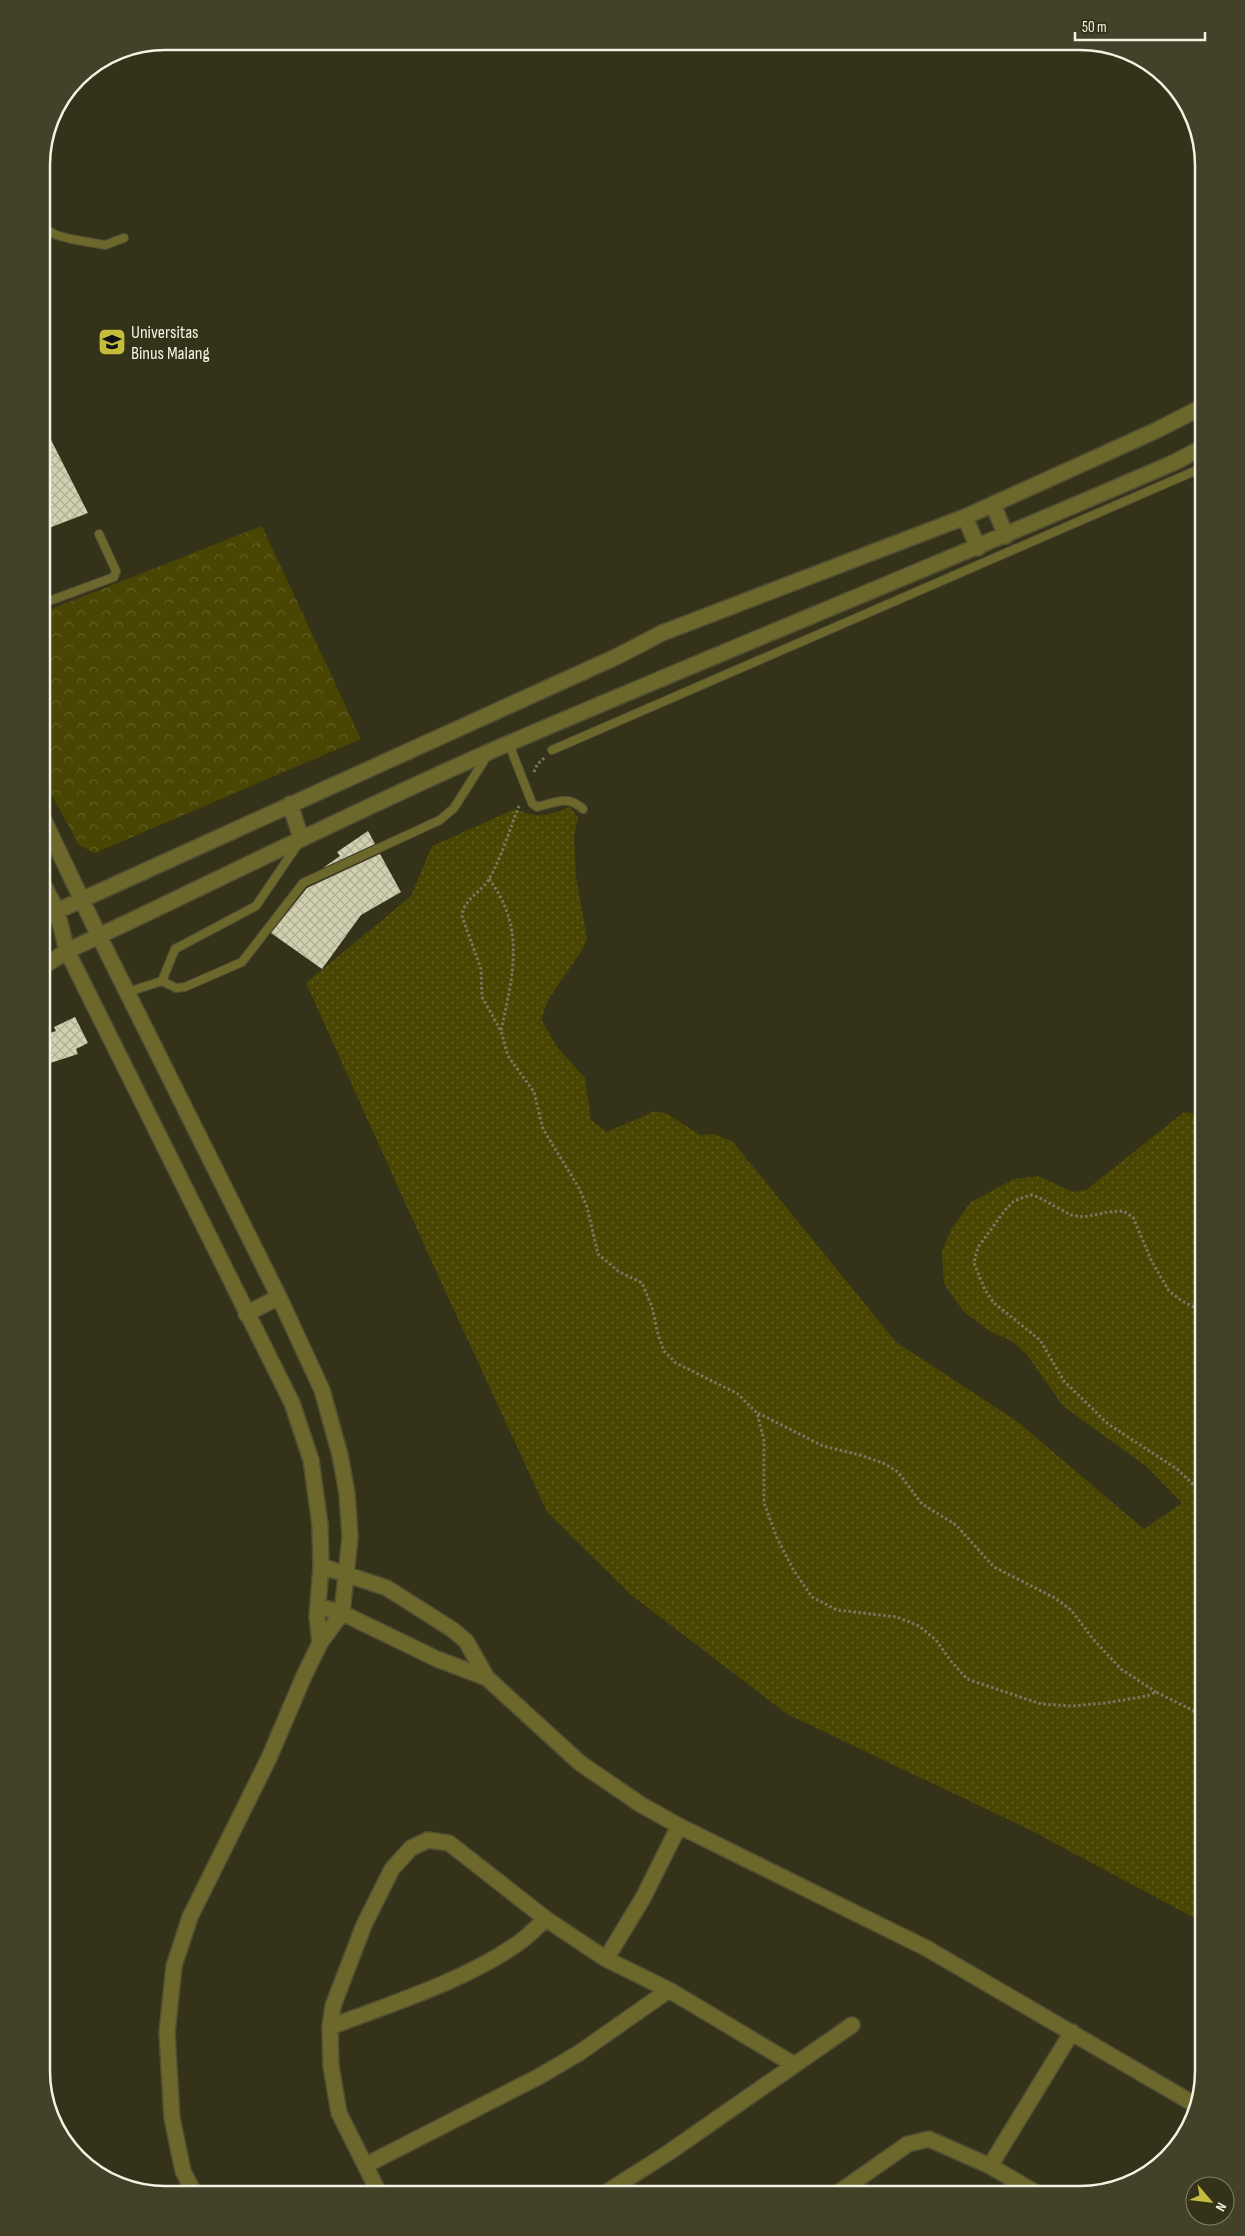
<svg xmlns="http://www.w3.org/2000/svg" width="1245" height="2236" font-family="'Sofia Sans Condensed',sans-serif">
  <defs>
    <pattern id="grass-dots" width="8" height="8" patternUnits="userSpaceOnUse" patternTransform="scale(1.25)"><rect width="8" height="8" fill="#494502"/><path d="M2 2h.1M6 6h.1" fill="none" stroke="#646027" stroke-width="1.8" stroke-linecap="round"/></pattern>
    <pattern id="forest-crowns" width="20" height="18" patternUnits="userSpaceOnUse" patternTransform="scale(1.25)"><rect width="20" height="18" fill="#494502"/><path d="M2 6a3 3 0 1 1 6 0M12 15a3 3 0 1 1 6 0" fill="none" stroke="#646027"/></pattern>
    <pattern id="building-cross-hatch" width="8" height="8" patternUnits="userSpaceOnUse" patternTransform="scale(1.25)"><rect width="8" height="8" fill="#d1d0b0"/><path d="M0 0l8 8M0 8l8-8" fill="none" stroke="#afae95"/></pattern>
  </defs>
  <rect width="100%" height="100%" fill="#343218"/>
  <path fill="url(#grass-dots)" d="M570,807L578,818L574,837L576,876L587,939L583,949L549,998L541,1019L557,1047L585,1078L591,1120L607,1132L655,1111L668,1114L700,1135L715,1134L733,1142L896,1342L1018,1422L1144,1529L1182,1503L1147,1467L1063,1406L1027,1355L1013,1342L988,1330L963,1311L944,1284L942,1251L952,1228L971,1202L1014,1179L1039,1176L1073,1192L1086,1190L1184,1112L1204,1116V1923L1032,1831L787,1714L630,1594L547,1512L430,1258L306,983L411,896L432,846L515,809C541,819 544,816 570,807Z"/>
  <path fill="url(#forest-crowns)" d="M262,526L361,739L95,853L79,845L41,776V613Z"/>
  <path fill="url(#building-cross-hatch)" d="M41,420L88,513L41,531Z
    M368,831L375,844L323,868L340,856L337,852Z
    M380,854L401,892L361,915L322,969L271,933L307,888Z
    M75,1017L88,1043L76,1049L78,1054L41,1066V1036L56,1031L54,1027Z"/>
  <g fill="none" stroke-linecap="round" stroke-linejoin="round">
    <defs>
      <path id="lane" d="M41,222L46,229L56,235L71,239L105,245L124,238
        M41,604L114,577L116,571L99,534
        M509,744L532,803L537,807C555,803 567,794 583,809
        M552,750L1204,467
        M162,981L175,949L256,906L298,844
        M128,992L162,981L176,988L185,987L242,962L303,883L440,820L454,808L487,756"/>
      <path id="street" d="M993,504L1006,536
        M965,517L978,548
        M290,804L301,838
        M41,814L99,936L279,1297L322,1390L340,1455L347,1493L350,1537L342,1613L320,1643L304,1676L269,1758L190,1917L174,1966L167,2033L172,2118L183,2171L195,2195
        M41,880L57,911L67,951L292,1403L311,1460L320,1525L321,1566L317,1617L320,1643
        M41,921L57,911L618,656L662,633L965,517L1157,430L1204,406
        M41,968L67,951C208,885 348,814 491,751C718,653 948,561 1175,462L1204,447
        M246,1314L279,1297
        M321,1566L387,1588L453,1630L466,1641L487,1678L580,1763L640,1804L679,1826L926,1948L1194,2104
        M318,1606L342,1613L437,1659L487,1678
        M606,1959L643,1898L679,1826
        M330,2027C393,2003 465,1981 520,1942C529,1935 538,1926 546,1919
        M366,2165L540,2076L579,2053L669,1990
        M990,2166L1072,2032
        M380,2195L339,2113L331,2066L330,2027L333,2006L364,1925L392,1869L411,1848L428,1840L449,1843L546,1919L606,1959L669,1990L793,2064
        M602,2195L668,2153L852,2025
        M835,2195L908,2144L929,2139L990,2166L1040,2195"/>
    </defs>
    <use href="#lane" stroke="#4f4d34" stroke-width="10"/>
    <use href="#street" stroke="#4f4d34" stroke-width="18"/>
    <path stroke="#787660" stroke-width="3" stroke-dasharray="2.5 2.5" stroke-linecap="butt" d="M534,772L537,765L545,757
      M519,806C510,828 501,859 489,879C481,893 464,898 462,916L481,969L482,997L501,1031L508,1056L534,1092L543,1129L579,1188L587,1207L598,1254L618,1271L642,1283L652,1307L658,1334L664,1351L676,1363L738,1394L757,1413L764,1440V1503L777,1538L794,1571L812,1597L837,1610L897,1617L919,1626L936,1640L950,1660L967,1679L1041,1704L1072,1706L1105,1703L1147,1696L1156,1692L1204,1716
      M489,879C526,928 513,975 501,1031
      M758,1413L823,1446L860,1455L883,1463L898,1472L922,1504L956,1525L994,1567L1055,1598L1071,1610L1093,1639L1121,1669L1156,1692
      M1204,1495L1177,1469L1108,1424L1064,1381L1040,1340L994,1303L985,1290L974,1263L976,1254L979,1246L1005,1210L1014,1201L1022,1198L1031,1195L1038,1197L1071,1215L1084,1217L1108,1212L1123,1211L1133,1217L1152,1262L1169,1291L1182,1301L1204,1312"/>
    <use href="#lane" stroke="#6c672b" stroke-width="8"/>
    <use href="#street" stroke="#6c672b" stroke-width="15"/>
  </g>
  <defs>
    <symbol id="university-square" viewBox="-11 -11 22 22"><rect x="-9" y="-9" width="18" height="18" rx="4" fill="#c5bc3d" stroke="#343218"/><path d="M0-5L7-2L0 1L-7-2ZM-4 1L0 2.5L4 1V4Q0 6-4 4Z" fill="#111"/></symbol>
  </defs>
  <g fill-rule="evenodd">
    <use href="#university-square" x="96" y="326" width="32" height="32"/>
  </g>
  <g text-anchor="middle" stroke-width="5" stroke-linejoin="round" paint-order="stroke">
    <g font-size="18" fill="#f3f3e3" stroke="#343218" text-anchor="start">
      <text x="131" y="338">Universitas<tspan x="131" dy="21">Binus Malang</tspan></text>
    </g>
  </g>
  <path d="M0 0H1245V2236H0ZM165 50H1080A115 115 0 0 1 1195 165V2071A115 115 0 0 1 1080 2186H165A115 115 0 0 1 50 2071V165A115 115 0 0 1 165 50Z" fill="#434128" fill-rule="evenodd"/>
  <path fill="none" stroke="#f3f3e3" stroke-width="2.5" d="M165 50H1080A115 115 0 0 1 1195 165V2071A115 115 0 0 1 1080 2186H165A115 115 0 0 1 50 2071V165A115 115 0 0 1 165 50Z"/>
  <g transform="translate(1210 2201) rotate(118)"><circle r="24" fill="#343218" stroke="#807f69"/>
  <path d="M0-4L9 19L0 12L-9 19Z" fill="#c5bc3d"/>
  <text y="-8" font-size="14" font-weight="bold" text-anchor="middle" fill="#f3f3e3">N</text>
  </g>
  <path d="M1075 32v8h130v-8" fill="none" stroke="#f3f3e3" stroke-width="2.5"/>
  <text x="1082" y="32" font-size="15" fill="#f3f3e3" stroke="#343218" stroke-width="4" paint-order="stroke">50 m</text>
</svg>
